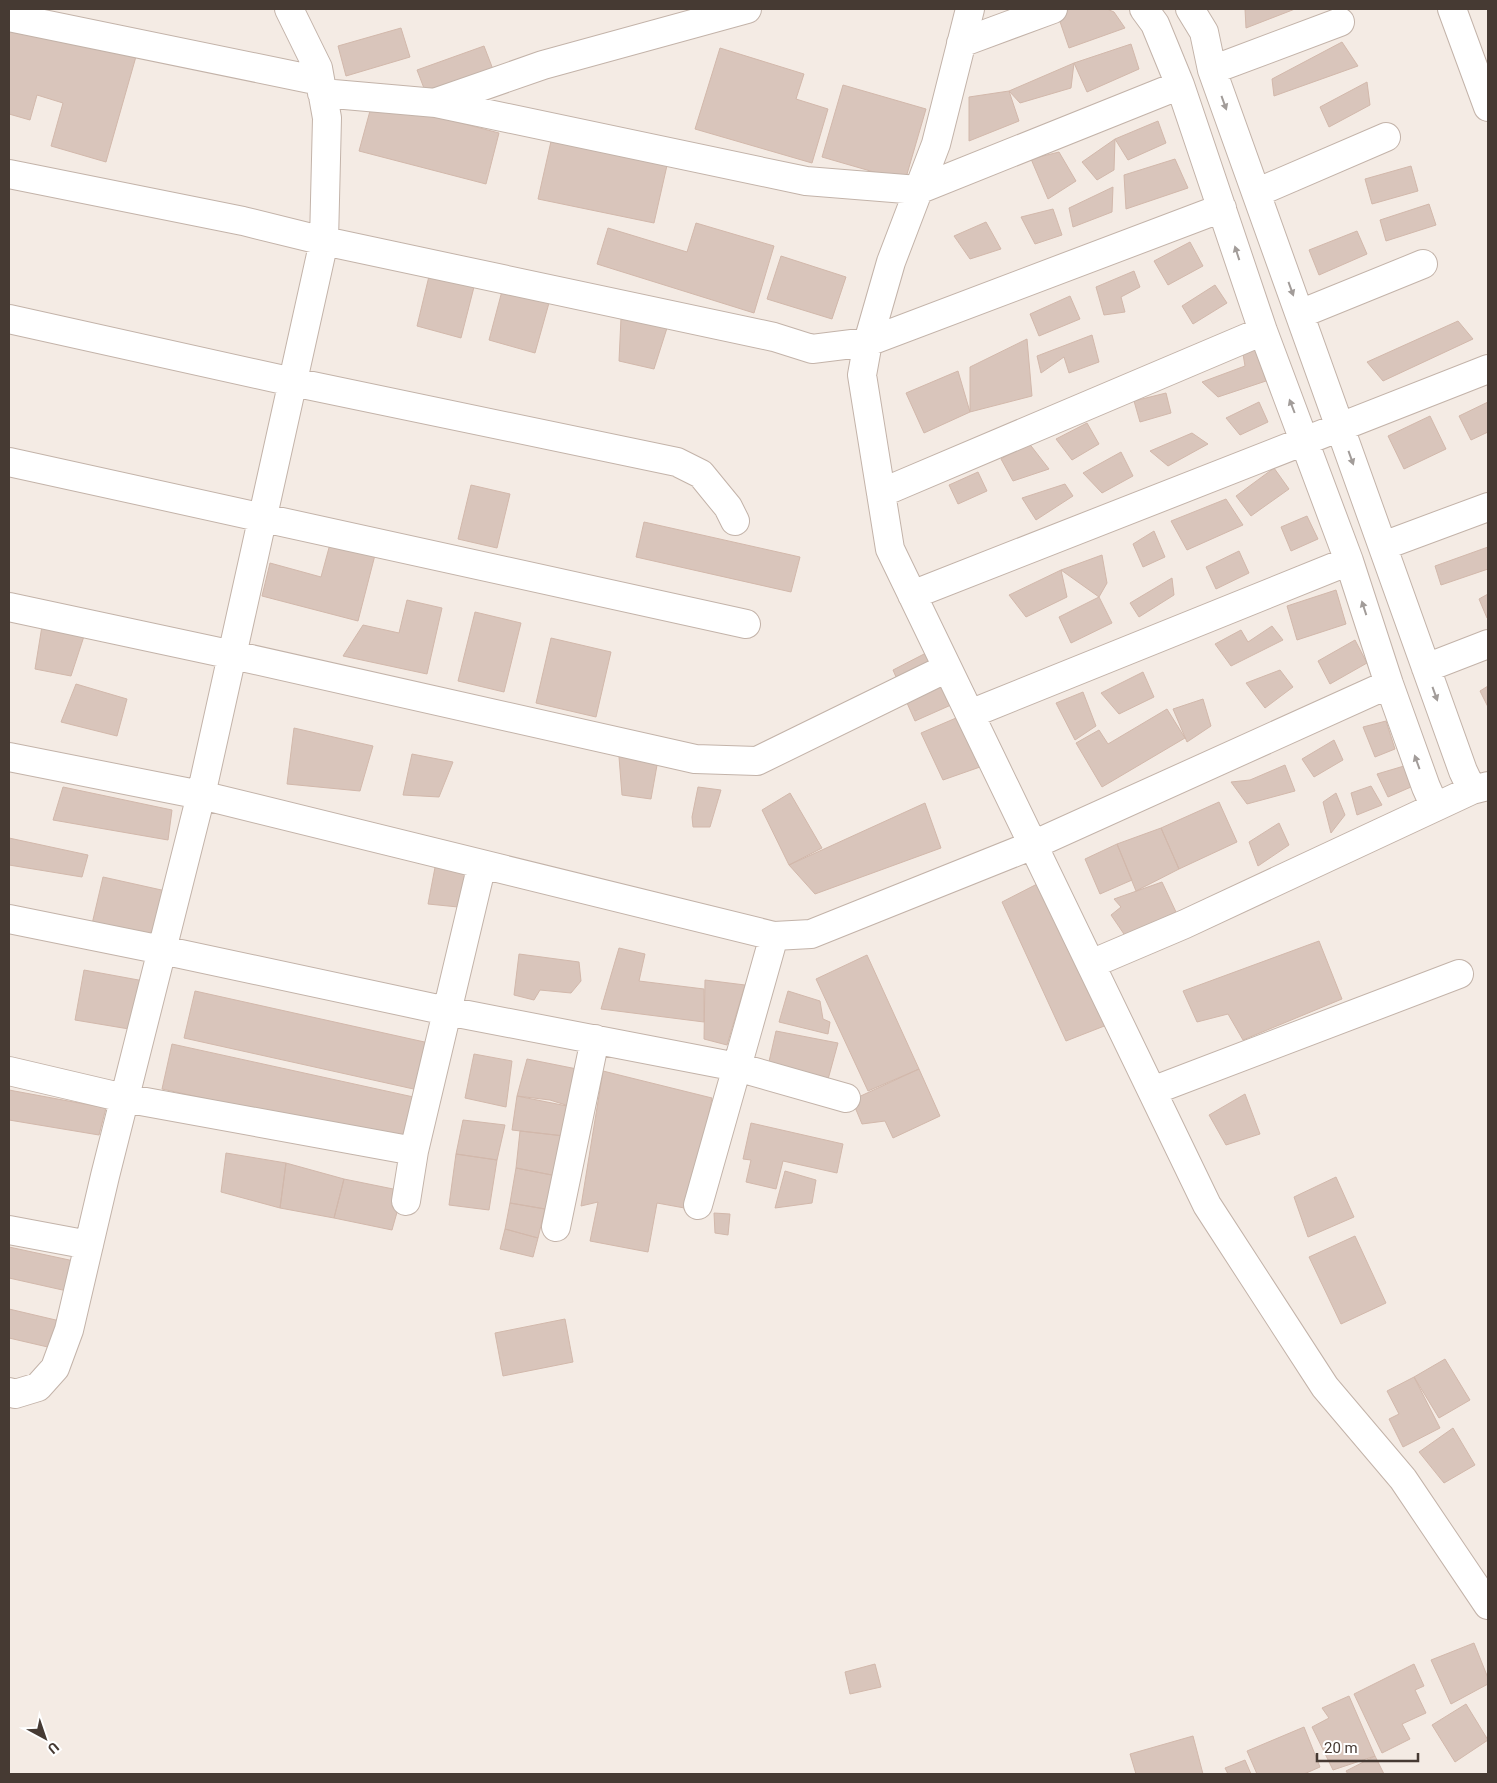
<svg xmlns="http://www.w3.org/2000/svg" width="1497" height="1783" font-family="Roboto,sans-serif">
  <rect width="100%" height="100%" fill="#f4ebe4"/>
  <path fill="#d9c5bb" stroke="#d2b8ab" d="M1059,9H1107L1114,12L1125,28L1069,48L1056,10Z
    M1245,9H1295L1246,28Z
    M9,17L137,53L106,162L51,146L63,103L37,95L30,120L9,114Z
    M401,28L410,57L346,76L338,46Z
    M1342,42L1358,66L1274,96L1272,79Z
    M1131,44L1139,69L1087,92L1074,63Z
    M484,46L494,72L427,96L417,70Z
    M720,48L804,74L796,99L828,109L812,163L695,129Z
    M1074,63L1071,88L1020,103L1009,91Z
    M1367,82L1370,105L1329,127L1320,107Z
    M843,85L926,109L905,181L822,157Z
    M1009,91L1019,121L969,141V97Z
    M373,100L499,133L486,184L359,151Z
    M1158,121L1166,143L1128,160L1115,139Z
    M552,137L668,161L654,223L538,199Z
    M1115,139L1114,170L1097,180L1082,162Z
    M1059,152L1076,181L1048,199L1031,159Z
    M1175,159L1188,188L1126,209L1124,175Z
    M1411,166L1418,191L1372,204L1365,179Z
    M1113,187L1112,212L1073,227L1069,208Z
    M1429,204L1436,225L1386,241L1380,220Z
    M1053,209L1062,235L1035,244L1021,217Z
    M986,222L1001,249L970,259L954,236Z
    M696,223L774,246L754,313L597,264L608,228L687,252Z
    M1357,231L1367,254L1319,275L1309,250Z
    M1190,242L1203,266L1168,285L1154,261Z
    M781,256L846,277L832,319L767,299Z
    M1134,271L1140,287L1121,297L1125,312L1104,315L1096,287Z
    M430,272L475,283L461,338L417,326Z
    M1215,285L1227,303L1193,324L1182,306Z
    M502,291L549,303L535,353L489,340Z
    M1070,296L1080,319L1039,336L1030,314Z
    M621,318L667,328L654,369L619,361Z
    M1458,321L1473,339L1383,381L1367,362Z
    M1092,335L1099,362L1069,373L1064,357L1041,373L1037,356Z
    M1027,339L1032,396L970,412V367Z
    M1257,349L1266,381L1218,397L1202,382L1245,366L1243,354Z
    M958,371L970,412L924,433L906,393Z
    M1166,393L1171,413L1140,422L1134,401Z
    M1259,402L1268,422L1240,435L1226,418Z
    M1488,402V432L1471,440L1459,416Z
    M1430,416L1446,449L1404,469L1388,436Z
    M1087,423L1099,444L1072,460L1056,439Z
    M1192,433L1208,444L1168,466L1150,451Z
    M1028,442L1049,469L1013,481L1001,459Z
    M1121,452L1133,476L1102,493L1083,473Z
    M1274,468L1289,489L1251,516L1236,496Z
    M978,472L987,491L958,504L949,485Z
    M1065,484L1073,496L1036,520L1022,498Z
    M471,485L510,494L497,548L458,539Z
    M1226,499L1243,525L1187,550L1171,521Z
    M1307,516L1318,539L1291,551L1281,527Z
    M644,522L800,557L791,592L636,557Z
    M1154,531L1165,557L1143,567L1133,544Z
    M330,544L375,555L358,621L262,596L270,563L321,577Z
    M1488,547V569L1441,585L1435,566Z
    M1239,551L1249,573L1216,589L1206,567Z
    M1102,555L1107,583L1099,597L1061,570Z
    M1061,570L1067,597L1026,617L1009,595Z
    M1172,578L1174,595L1139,617L1130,603Z
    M1336,590L1346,624L1297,640L1287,606Z
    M1488,594V617L1487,618L1479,599Z
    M1099,597L1112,623L1071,643L1059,617Z
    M407,600L442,608L427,674L343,656L363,625L399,633Z
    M475,612L521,623L504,692L458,681Z
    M43,620L87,627L71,676L35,669Z
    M1272,626L1283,640L1231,666L1215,644L1241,630L1248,642Z
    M551,638L611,652L596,717L536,703Z
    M1355,640L1367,663L1330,684L1318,661Z
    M926,653L930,665L900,686L893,670Z
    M1280,670L1293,687L1265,708L1246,683Z
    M1143,672L1154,697L1119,714L1101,693Z
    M937,678L951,705L915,721L903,694Z
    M76,684L127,699L117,736L61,722Z
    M1488,686V707L1480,691Z
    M1083,692L1096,726L1075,740L1056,703Z
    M1203,699L1211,726L1187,742L1173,709Z
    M1167,709L1185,738L1102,787L1076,743L1099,730L1108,744Z
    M956,718L980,767L943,780L921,733Z
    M1386,721L1395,749L1375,757L1363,727Z
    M294,728L373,746L360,791L287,784Z
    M1334,740L1343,760L1314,777L1302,759Z
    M618,744L659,754L651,799L622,795Z
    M412,754L453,762L439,797L403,795Z
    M1285,765L1295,791L1247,804L1231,782L1250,780Z
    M1404,766L1411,787L1388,797L1377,774Z
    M1371,786L1382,805L1357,815L1351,793Z
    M63,787L172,810L168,840L53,820Z
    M698,787L721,790L710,827H693L692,817Z
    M790,793L822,848L789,865L762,810Z
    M1336,793L1345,815L1331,833L1323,802Z
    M1219,802L1237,842L1179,869L1161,828Z
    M925,803L941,848L815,894L789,865Z
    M1279,823L1289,845L1258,866L1249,842Z
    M1161,828L1179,869L1136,891L1117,844Z
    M9,838L88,855L82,877L9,865Z
    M1117,844L1132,880L1100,894L1085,859Z
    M437,857L478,866L468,908L428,904Z
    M103,877L166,891L155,938L92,924Z
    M1043,881L1112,1023L1066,1041L1002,902Z
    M1162,882L1176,912L1126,937L1111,915L1121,907L1114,899Z
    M1319,941L1342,999L1243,1040L1228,1014L1197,1022L1183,991Z
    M619,948L645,954L639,981L704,989V1022L601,1009Z
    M519,954L579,962L581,981L571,993L540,990L534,1000L514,995Z
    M867,955L919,1069L868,1091L816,979Z
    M84,970L144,981L135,1030L75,1020Z
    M705,980L745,985L727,1045L704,1039Z
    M195,991L429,1043L418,1090L184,1038Z
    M788,991L820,1001L823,1019L830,1022L828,1034L779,1022Z
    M776,1031L838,1043L827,1083L768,1066Z
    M172,1044L418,1098L408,1143L162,1089Z
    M474,1054L512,1061L506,1107L465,1098Z
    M527,1059L577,1069L572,1107L550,1100L517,1096Z
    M919,1069L940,1116L893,1138L885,1121L862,1124L852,1100Z
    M603,1071L712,1098L690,1209L657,1203L648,1252L590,1241L598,1202L581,1206Z
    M9,1090L106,1108L99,1135L9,1120Z
    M1245,1094L1260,1134L1226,1145L1209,1115Z
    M517,1096L572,1107L564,1136L512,1130Z
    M463,1120L505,1125L497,1160L456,1154Z
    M751,1123L843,1144L837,1173L783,1161L776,1189L746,1182L751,1160L743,1159Z
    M520,1131L564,1136L557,1176L516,1168Z
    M226,1153L286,1163L280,1208L221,1192Z
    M456,1154L497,1160L489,1210L449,1205Z
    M286,1163L344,1179L334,1218L280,1208Z
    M516,1168L557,1176L551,1210L510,1203Z
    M785,1171L816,1180L812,1203L775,1208Z
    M1336,1177L1354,1217L1308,1237L1294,1197Z
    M344,1179L403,1191L392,1230L334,1218Z
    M510,1203L545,1209L538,1238L505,1229Z
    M714,1213L730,1214L728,1235L715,1233Z
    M505,1229L538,1238L533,1257L500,1249Z
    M1355,1236L1386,1303L1341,1324L1309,1257Z
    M9,1247L74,1261L67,1291L9,1278Z
    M9,1309L60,1321L52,1348L9,1338Z
    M565,1319L573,1362L503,1376L495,1333Z
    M1445,1359L1470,1400L1439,1418L1414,1377Z
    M1414,1377L1440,1428L1403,1447L1389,1419L1399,1414L1387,1391Z
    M1453,1428L1475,1465L1444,1483L1419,1452Z
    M1474,1643L1488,1678V1684L1451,1704L1431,1660Z
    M875,1664L881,1687L850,1694L845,1672Z
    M1414,1664L1424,1686L1415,1690L1426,1713L1402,1724L1410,1739L1382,1753L1354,1694Z
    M1349,1696L1375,1756L1333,1770L1312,1727L1329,1718L1322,1708Z
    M1466,1704L1488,1740L1455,1762L1432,1725Z
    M1304,1727L1320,1767L1304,1774H1257L1247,1751Z
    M1193,1736L1203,1774H1136L1130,1754Z
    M1375,1756L1384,1774H1348L1346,1771Z
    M1245,1760L1251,1774H1228L1225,1768Z"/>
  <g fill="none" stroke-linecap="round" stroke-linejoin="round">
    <defs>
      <path id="minor" d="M970,9L936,144L891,262L868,342L862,375L890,549L1207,1205L1325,1387L1403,1479L1488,1605
        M1144,9L1155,24L1180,85L1263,331L1349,561L1389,684L1426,787L1435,807
        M1190,9L1204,32L1212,70L1463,771L1472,790
        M1452,9L1488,107
        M9,17L320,81
        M961,43L1053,9
        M1212,70L1340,22
        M322,93L436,103L806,181L918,190L1180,85
        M437,102L543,65L747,9
        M9,174L243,221L324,241L774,337L812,349L868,342L1222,208
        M1256,193L1386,137
        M1300,314L1423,264
        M9,319L293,382L677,462L701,474L728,507L735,521
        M9,462L746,624
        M881,493L1263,331
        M1383,546L1488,507
        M912,595L1488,369
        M9,607L233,655L695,759L757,761L947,668
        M1426,668L1488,644
        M970,714L1349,561
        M9,757L201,795L324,241L327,118L318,68L289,9
        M9,919L162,950L447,1011L737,1067L846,1098
        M1091,964L1185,924L1472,790L1488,786
        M9,1071L124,1098L414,1151
        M1152,1091L1459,974
        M406,1201L414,1151L482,864
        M698,1205L774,936
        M556,1227L595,1039
        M9,1230L89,1245
        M9,1392L15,1394L38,1387L55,1368L69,1330L105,1176L201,795L774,936L811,934L1033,845L1389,684"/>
    </defs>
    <use href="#minor" stroke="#c3b3a9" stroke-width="30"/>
    <use href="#minor" stroke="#fff" stroke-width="28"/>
  </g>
  <defs><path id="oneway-solid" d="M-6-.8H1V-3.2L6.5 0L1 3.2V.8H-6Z" transform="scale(1.25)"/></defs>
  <g fill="#a29c99">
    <use href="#oneway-solid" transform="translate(1224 103) rotate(70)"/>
    <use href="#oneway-solid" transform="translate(1237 253) rotate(-108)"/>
    <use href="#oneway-solid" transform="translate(1291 289) rotate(70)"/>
    <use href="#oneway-solid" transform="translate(1292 406) rotate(-111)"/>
    <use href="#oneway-solid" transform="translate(1351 458) rotate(70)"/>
    <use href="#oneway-solid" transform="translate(1364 608) rotate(-108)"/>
    <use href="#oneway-solid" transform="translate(1435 694) rotate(70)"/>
    <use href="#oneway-solid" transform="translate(1417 762) rotate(-110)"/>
  </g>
  <rect width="1497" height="1783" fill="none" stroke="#463a33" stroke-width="20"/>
  <g transform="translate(45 1738) rotate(140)" stroke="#ffffff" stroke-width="4" paint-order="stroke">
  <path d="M0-4L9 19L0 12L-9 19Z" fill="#463a33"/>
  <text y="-8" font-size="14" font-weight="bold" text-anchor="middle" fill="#463a33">U</text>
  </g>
  <path d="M1317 1753v8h101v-8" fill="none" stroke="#463a33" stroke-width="2.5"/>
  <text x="1324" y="1753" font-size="15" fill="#463a33" stroke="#ffffff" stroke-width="4" paint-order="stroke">20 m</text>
</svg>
